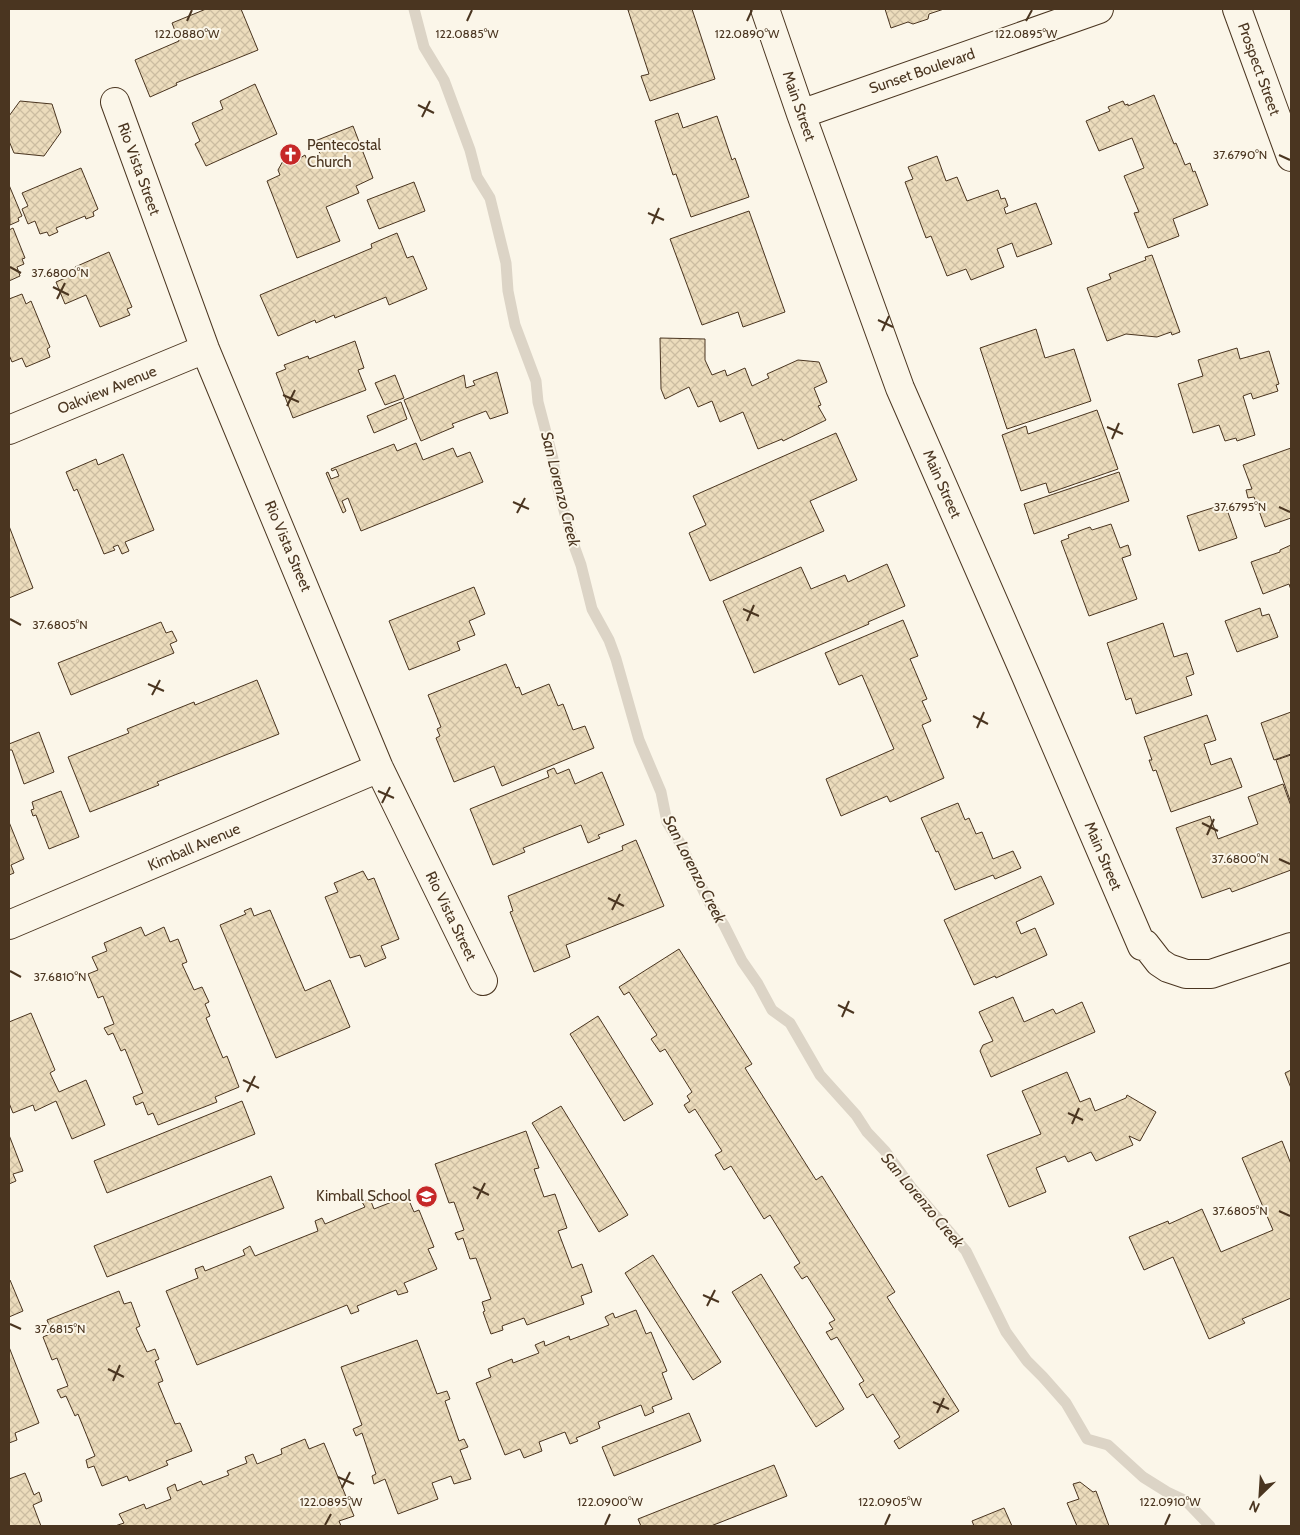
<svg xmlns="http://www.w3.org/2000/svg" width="1300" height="1535" font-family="Cabin,sans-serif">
  <defs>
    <pattern id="building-cross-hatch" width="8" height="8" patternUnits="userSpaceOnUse" patternTransform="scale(1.25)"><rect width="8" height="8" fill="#ecdcbc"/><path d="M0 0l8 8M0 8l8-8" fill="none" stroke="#ccbda1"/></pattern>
  </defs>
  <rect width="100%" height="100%" fill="#fbf6e9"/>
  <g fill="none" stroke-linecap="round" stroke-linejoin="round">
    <path stroke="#dcd4c6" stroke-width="11" d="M414,9L424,47L444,80L470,150L477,177L490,198L506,263L508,291L515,325L536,381L538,402L553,459L557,485L573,543L581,565L592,609L609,640L616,659L639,740L661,792L667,822L680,843L710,904L724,925L742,961L758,984L772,1010L790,1023L820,1075L856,1115L867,1132L885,1151L911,1187L966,1251L1006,1332L1027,1361L1043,1377L1066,1403L1087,1439L1108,1445L1143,1477L1167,1492L1186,1501L1210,1526"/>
  </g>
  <path fill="url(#building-cross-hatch)" stroke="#4a3520" d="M206,9H241L258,50L176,83L177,85L150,97L135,60L179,41L172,23Z
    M632,9H692L715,79L650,101L641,76L649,74L628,10Z
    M885,9H944L929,14L928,19L913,24L908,22L891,28Z
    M255,84L277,134L206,166L195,144L200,141L192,123L223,109L220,101Z
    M1154,95L1174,144L1176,143L1185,165L1190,163L1193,172L1195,171L1208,205L1173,219L1179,236L1148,248L1134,213L1139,212L1124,176L1144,168L1132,138L1099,151L1086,121L1110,111L1108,107L1123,101L1125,105L1128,104V106Z
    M20,101L52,104L61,132L44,156L14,153L9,141V116Z
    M678,113L683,128L717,116L732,160L735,158L749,197L691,217L676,174L673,175L655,121Z
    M353,126L373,178L356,186L359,193L326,207L340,241L297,258L267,181L280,175L278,170L283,161L293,157L300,158L305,155L307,160L320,154L315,141Z
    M937,156L946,181L957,177L967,201L998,190L1001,199L1005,198L1008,206L1004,208L1006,214L1036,203L1052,244L1017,257L1012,243L997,249L1004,267L971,280L966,269L947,276L931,236L926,238L905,182L913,179L908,167Z
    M81,168L98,209L93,212L94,216L86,219L85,216L56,228L58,232L49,236L47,232L40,234L35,221L28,224L22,209L28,206L22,193Z
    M414,182L425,211L379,229L367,200Z
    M9,185L22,216L18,218L19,221L10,225Z
    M749,211L785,312L743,327L738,312L702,325L670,239Z
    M13,228L25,258L22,259L24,264L17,267L20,276L9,281V230Z
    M397,233L407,258L413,256L427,289L389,305L386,297L335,318L334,315L316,323L315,320L278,336L260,295L372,248L371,244Z
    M109,252L132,307L127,309L130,315L100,327L86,295L65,304L56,282L77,273L75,267Z
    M1152,255L1180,332L1172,335L1171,332L1157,337L1126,334L1107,341L1087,288L1111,279L1109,274L1146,260L1145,257Z
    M22,294L26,304L31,301L50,347L47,349L50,357L26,367L22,358L12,362L9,355V299Z
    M1036,329L1045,358L1074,349L1091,401L1007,429L980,348Z
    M660,338L705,339V360L712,375L725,370L727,376L745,368L752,386L769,378L767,374L798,360L819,362L827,382L814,388L821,405L818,406L826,420L783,441L782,439L758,449L743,412L720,422L712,401L698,407L689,387L665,399L661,389Z
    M355,341L364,368L358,370L366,390L293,418L276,373L286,369L284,365L308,356L309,359Z
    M1237,348L1240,359L1269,351L1279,384L1276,385L1278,391L1253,399L1251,393L1243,396L1255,435L1237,441L1236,438L1225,441L1219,425L1193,433L1178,384L1203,376L1198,360Z
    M497,372L508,413L490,419L486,411L452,424L454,427L421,441L404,400L464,375L466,388L475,385L473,381Z
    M395,375L404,398L385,405L375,383Z
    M401,402L407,419L374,433L367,416Z
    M1097,410L1118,469L1049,493L1046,483L1021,491L1002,435L1026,426L1028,434Z
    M836,433L857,480L810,501L824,531L710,581L689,533L706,525L693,496Z
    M416,443L423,460L453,448L457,457L470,452L483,482L361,531L348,498L342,501L346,511L343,513L326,473L328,472L331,479L339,476L336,469L332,471L331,469L394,444L397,451Z
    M1291,448V518L1265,527L1254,497L1248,498L1246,490L1252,489L1243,465Z
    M123,454L154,530L125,542L129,551L122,554L118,545L113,547L115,550L104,554L77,489L74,491L66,472L96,459L98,465Z
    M1119,472L1129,501L1034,534L1024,504Z
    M1225,504L1237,538L1199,551L1187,516Z
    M1111,524L1120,548L1128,545L1131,555L1122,558L1137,599L1089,616L1061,541L1069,538L1068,535L1090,527L1092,530Z
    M9,526L33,588L9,598Z
    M1291,545V590L1289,584L1263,594L1251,562L1280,552V550Z
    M887,564L905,606L868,622L869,624L754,673L723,601L801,567L811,589L845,575L848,582Z
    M474,587L485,614L469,621L475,635L457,642L460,650L409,670L389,621Z
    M1260,608L1262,616L1269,614L1278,637L1237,652L1225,621Z
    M903,620L918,656L910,659L927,699L922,701L931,721L922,725L944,778L890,802L887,796L841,816L826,779L894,749L862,675L839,685L825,653Z
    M161,622L166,633L172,631L177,641L170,644L174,653L71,695L58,663Z
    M1163,623L1174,657L1187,653L1194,674L1186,677L1192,695L1136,714L1131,698L1126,700L1107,643Z
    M506,664L516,688L519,687L522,695L549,684L558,706L563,704L573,730L585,726L594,748L502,786L494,766L454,782L436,738L440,736L437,729L441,727L428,695Z
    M257,680L279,734L157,782L159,785L90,812L68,757L129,733L127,729L194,702L195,705Z
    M1291,712V754L1274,760L1261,723Z
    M1207,715L1216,740L1204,744L1211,765L1231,758L1242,787L1171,812L1156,770L1153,771L1149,760H1152L1144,737Z
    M39,732L54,772L24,784L12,750H9V744Z
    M1291,755V803L1276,760Z
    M554,768L557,774L569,769L575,784L602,772L624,825L598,835L600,838L588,843L581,825L523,848L525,852L493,865L470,809L549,777L547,771Z
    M1283,784L1291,806V870L1232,892L1230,888L1202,898L1176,828L1210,816L1218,839L1258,824L1248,797Z
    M61,791L79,837L49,849L36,815L33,816L31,810L34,809L32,802Z
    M958,803L965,820L969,818L976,834L982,832L993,859L1013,851L1021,868L995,879L993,875L955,890L938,851L936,852L921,818Z
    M9,822L24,859L11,865L14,873L9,875Z
    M636,840L664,906L566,945L570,957L534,972L510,912L513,911L508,896L623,850L622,846Z
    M363,871L368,880L374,878L399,939L381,946L386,958L365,967L360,955L350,958L325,897L338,892L334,883Z
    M1041,876L1054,904L1016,922L1021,934L1035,928L1047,955L996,978L995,976L974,985L944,920Z
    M251,908L254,916L270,910L305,991L330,980L350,1027L276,1058L220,925L246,914L244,911Z
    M141,927L145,936L164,927L170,942L178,939L187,962L182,964L194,990L202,987L209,1002L205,1004L210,1016L206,1018L223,1058L227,1056L239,1087L215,1097L217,1102L158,1125L153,1113L148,1115L143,1102L136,1105L133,1097L143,1093L125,1049L121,1051L113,1033L108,1035L104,1028L114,1024L103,996L98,998L88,974L98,970L92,957L107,951L104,943Z
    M679,949L752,1064L745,1068L816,1180L822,1176L895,1292L887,1297L959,1411L899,1449L894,1441L900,1437L873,1394L867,1398L859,1384L864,1381L837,1337L831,1340L826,1332L833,1329L829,1323L835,1320L807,1276L802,1279L794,1267L800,1263L770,1215L764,1219L731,1166L724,1170L715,1155L722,1151L695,1109L689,1113L684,1105L690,1101L687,1096L692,1092L665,1049L660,1052L651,1039L657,1035L629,992L624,995L619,987Z
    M1013,997L1024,1022L1053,1009L1056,1014L1082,1002L1095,1032L991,1077L980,1051L983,1045L993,1041L979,1012Z
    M31,1013L55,1070L50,1073L59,1092L86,1080L105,1125L72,1139L56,1101L35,1111L33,1105L13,1113L9,1103V1022Z
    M598,1016L653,1104L624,1121L570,1034Z
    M1291,1070V1088L1285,1073Z
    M1067,1072L1080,1102L1090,1098L1095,1111L1126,1098L1127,1095L1156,1112L1140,1141L1129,1136L1133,1145L1096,1161L1091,1152L1068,1162L1065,1156L1036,1168L1046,1192L1009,1207L987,1155L1041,1134L1022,1091Z
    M242,1101L255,1134L107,1193L94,1161Z
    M561,1106L628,1215L599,1232L532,1123Z
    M526,1131L539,1168L534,1169L544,1197L555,1194L567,1228L558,1231L572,1268L582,1264L592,1292L581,1296L584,1304L527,1325L524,1318L502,1326L503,1330L491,1334L483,1312L485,1311L482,1302L491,1299L476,1258L470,1259L463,1238L458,1240L455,1233L464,1230L454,1202L449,1203L435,1164Z
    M9,1135L23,1171L13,1174L16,1181L9,1184Z
    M1282,1141L1291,1164V1298L1242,1319L1245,1323L1209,1339L1173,1257L1144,1270L1129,1237L1168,1221L1169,1224L1202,1209L1221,1252L1273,1230L1242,1158Z
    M271,1176L284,1208L107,1277L94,1246Z
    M407,1196L414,1212L419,1210L434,1247L428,1249L437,1269L404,1283L408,1292L398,1295L396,1290L357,1306L359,1311L351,1314L347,1305L197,1365L166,1291L198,1278L195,1269L203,1266L205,1271L245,1255L243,1250L250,1246L255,1256L318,1231L315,1221L322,1218L325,1224L365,1207L362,1202L370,1199L374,1209Z
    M653,1255L721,1362L693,1380L625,1273Z
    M761,1274L844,1409L816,1427L732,1292Z
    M9,1280H10L23,1311L9,1317Z
    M119,1291L124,1304L131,1302L140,1326L136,1328L147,1352L155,1349L159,1359L155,1361L163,1381L158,1383L175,1424L180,1423L192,1451L166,1461L168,1465L129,1481L127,1476L102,1486L94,1466L88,1468L86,1460L95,1456L78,1414L75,1416L66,1396L61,1398L57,1390L68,1386L57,1358L52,1360L43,1337L52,1333L47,1320Z
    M636,1310L646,1334L651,1332L667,1371L662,1373L672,1399L652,1407L654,1412L645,1416L641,1405L598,1422L600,1428L576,1438L578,1441L570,1444L565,1432L539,1442L542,1451L524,1458L520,1449L505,1455L476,1383L491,1377L488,1369L512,1359L513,1363L539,1353L535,1345L544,1341L545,1346L569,1336L570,1340L609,1325L605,1317L613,1313L615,1318Z
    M417,1340L437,1394L447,1391L450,1399L445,1401L459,1441L464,1439L468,1447L460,1450L471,1479L454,1484L451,1476L432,1483L438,1499L398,1514L385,1479L374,1484L372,1476L376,1474L362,1433L356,1436L353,1429L362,1425L341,1367Z
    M9,1347L39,1423L15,1433L17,1440L9,1443Z
    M689,1413L701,1441L614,1476L602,1447Z
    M305,1439L309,1449L324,1443L354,1516L339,1521L341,1526H115L124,1523L119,1514L144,1504L146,1509L171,1499L167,1488L175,1484L177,1491L201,1481L203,1485L229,1475L227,1471L247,1463L245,1457L253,1454L257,1464L282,1454L281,1449Z
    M774,1465L787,1496L711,1526H641L638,1519Z
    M25,1473L34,1495L39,1492L42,1501L33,1505L41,1526H9V1479Z
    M1080,1482L1093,1492L1096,1491L1109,1526H1077L1067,1503L1079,1499L1073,1484Z
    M1004,1508L1012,1526H974L972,1521Z"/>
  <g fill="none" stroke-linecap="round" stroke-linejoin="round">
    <defs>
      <path id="minor" d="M765,9L801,114L900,388L1026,676L1142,946L1145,944L1159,962L1168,968L1186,974H1211L1291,947
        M1237,9L1291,157
        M115,102L205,349L379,768L483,981
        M801,114L1099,9
        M9,430L205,349
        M9,925L379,768"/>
    </defs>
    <use href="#minor" stroke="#4a3520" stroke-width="30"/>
    <use href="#minor" stroke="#fbf6e9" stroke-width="28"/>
  </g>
  <path fill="none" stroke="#4a3520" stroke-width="2" d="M187,21L192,10M467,21L472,10M747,21L752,10M1026,21L1032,10M418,105L434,113M422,117L430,101M1279,155L1290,160M648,213L664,220M652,224L659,208M10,267L21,273M53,287L69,295M57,299L65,283M878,320L893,327M882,331L889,316M283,395L299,402M287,406L295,390M1107,427L1123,434M1112,439L1119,423M513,502L529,509M1279,507L1290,512M517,513L525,498M743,609L759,616M10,619L21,625M747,621L754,605M148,684L164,691M152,695L160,680M973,716L988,724M977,728L984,712M378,791L394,798M382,803L390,787M1202,823L1218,831M1207,835L1214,819M1279,859L1290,864M608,898L624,906M612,910L620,894M10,971L21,977M838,1005L854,1013M842,1017L849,1001M243,1080L259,1088M247,1092L255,1076M1068,1113L1083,1120M1072,1124L1079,1108M473,1187L489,1195M477,1199L485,1183M1279,1211L1290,1216M703,1295L719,1302M707,1306L715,1290M10,1324L21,1329M108,1369L124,1377M113,1381L120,1365M933,1402L949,1409M937,1413L944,1398M338,1477L354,1484M342,1488L350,1472M325,1525L331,1514M605,1525L610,1514M885,1525L890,1514M1165,1525L1170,1514"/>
  <defs>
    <symbol id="church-disc" viewBox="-11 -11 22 22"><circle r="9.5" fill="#c62828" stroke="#fbf6e9"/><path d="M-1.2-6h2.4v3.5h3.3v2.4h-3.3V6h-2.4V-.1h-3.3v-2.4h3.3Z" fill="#fff"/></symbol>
    <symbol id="school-disc" viewBox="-11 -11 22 22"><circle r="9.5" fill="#c62828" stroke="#fbf6e9"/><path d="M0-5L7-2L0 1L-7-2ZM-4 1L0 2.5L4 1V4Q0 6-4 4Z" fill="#fff"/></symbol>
  </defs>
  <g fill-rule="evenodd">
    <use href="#church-disc" x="278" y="142" width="25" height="25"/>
    <use href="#school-disc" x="414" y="1184" width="25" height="25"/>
  </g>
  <g text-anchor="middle" stroke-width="4" stroke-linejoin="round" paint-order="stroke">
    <g font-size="15" fill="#4a3520" stroke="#fbf6e9">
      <text transform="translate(1259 69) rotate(70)" y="5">Prospect Street</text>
      <text transform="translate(922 71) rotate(-19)" y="5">Sunset Boulevard</text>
      <text transform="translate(799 106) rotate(71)" y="5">Main Street</text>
      <text transform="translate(139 169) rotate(70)" y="5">Rio Vista Street</text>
      <text transform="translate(107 390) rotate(-22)" y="5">Oakview Avenue</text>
      <text transform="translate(942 484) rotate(66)" y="5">Main Street</text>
      <text transform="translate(288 546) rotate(67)" y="5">Rio Vista Street</text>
      <text transform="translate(194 847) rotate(-23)" y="5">Kimball Avenue</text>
      <text transform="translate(1103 856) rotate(67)" y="5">Main Street</text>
      <text transform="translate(451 916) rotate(64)" y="5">Rio Vista Street</text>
    </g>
    <g font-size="15" fill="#4a3520" stroke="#fbf6e9" text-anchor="start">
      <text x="307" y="150">Pentecostal<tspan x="307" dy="17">Church</tspan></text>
      <text x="411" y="1201" text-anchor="end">Kimball School</text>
    </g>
    <g font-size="16" font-style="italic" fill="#4a3520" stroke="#fbf6e9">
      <text transform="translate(561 489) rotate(76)" y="6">San Lorenzo Creek</text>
      <text transform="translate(695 869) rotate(63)" y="6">San Lorenzo Creek</text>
      <text transform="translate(923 1200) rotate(50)" y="6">San Lorenzo Creek</text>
    </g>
  </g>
  <g font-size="12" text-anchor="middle" fill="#4a3520" stroke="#fbf6e9" stroke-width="4" stroke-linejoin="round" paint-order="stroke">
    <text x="467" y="38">122.0885°W</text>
    <text x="747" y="38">122.0890°W</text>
    <text x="1026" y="38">122.0895°W</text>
    <text x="187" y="38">122.0880°W</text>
    <text x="1240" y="159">37.6790°N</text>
    <text x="60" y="277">37.6800°N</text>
    <text x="1240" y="511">37.6795°N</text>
    <text x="60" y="629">37.6805°N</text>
    <text x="1240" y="863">37.6800°N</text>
    <text x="60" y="981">37.6810°N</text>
    <text x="1240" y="1215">37.6805°N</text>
    <text x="60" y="1333">37.6815°N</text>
    <text x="331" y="1506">122.0895°W</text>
    <text x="610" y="1506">122.0900°W</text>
    <text x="890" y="1506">122.0905°W</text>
    <text x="1170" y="1506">122.0910°W</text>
  </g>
  <rect width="1300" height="1535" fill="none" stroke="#4a3520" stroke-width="20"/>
  <g transform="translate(1260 1495) rotate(205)" stroke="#fbf6e9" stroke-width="4" paint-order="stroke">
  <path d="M0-4L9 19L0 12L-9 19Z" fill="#4a3520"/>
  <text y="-8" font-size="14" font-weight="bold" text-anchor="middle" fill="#4a3520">N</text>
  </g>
</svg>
